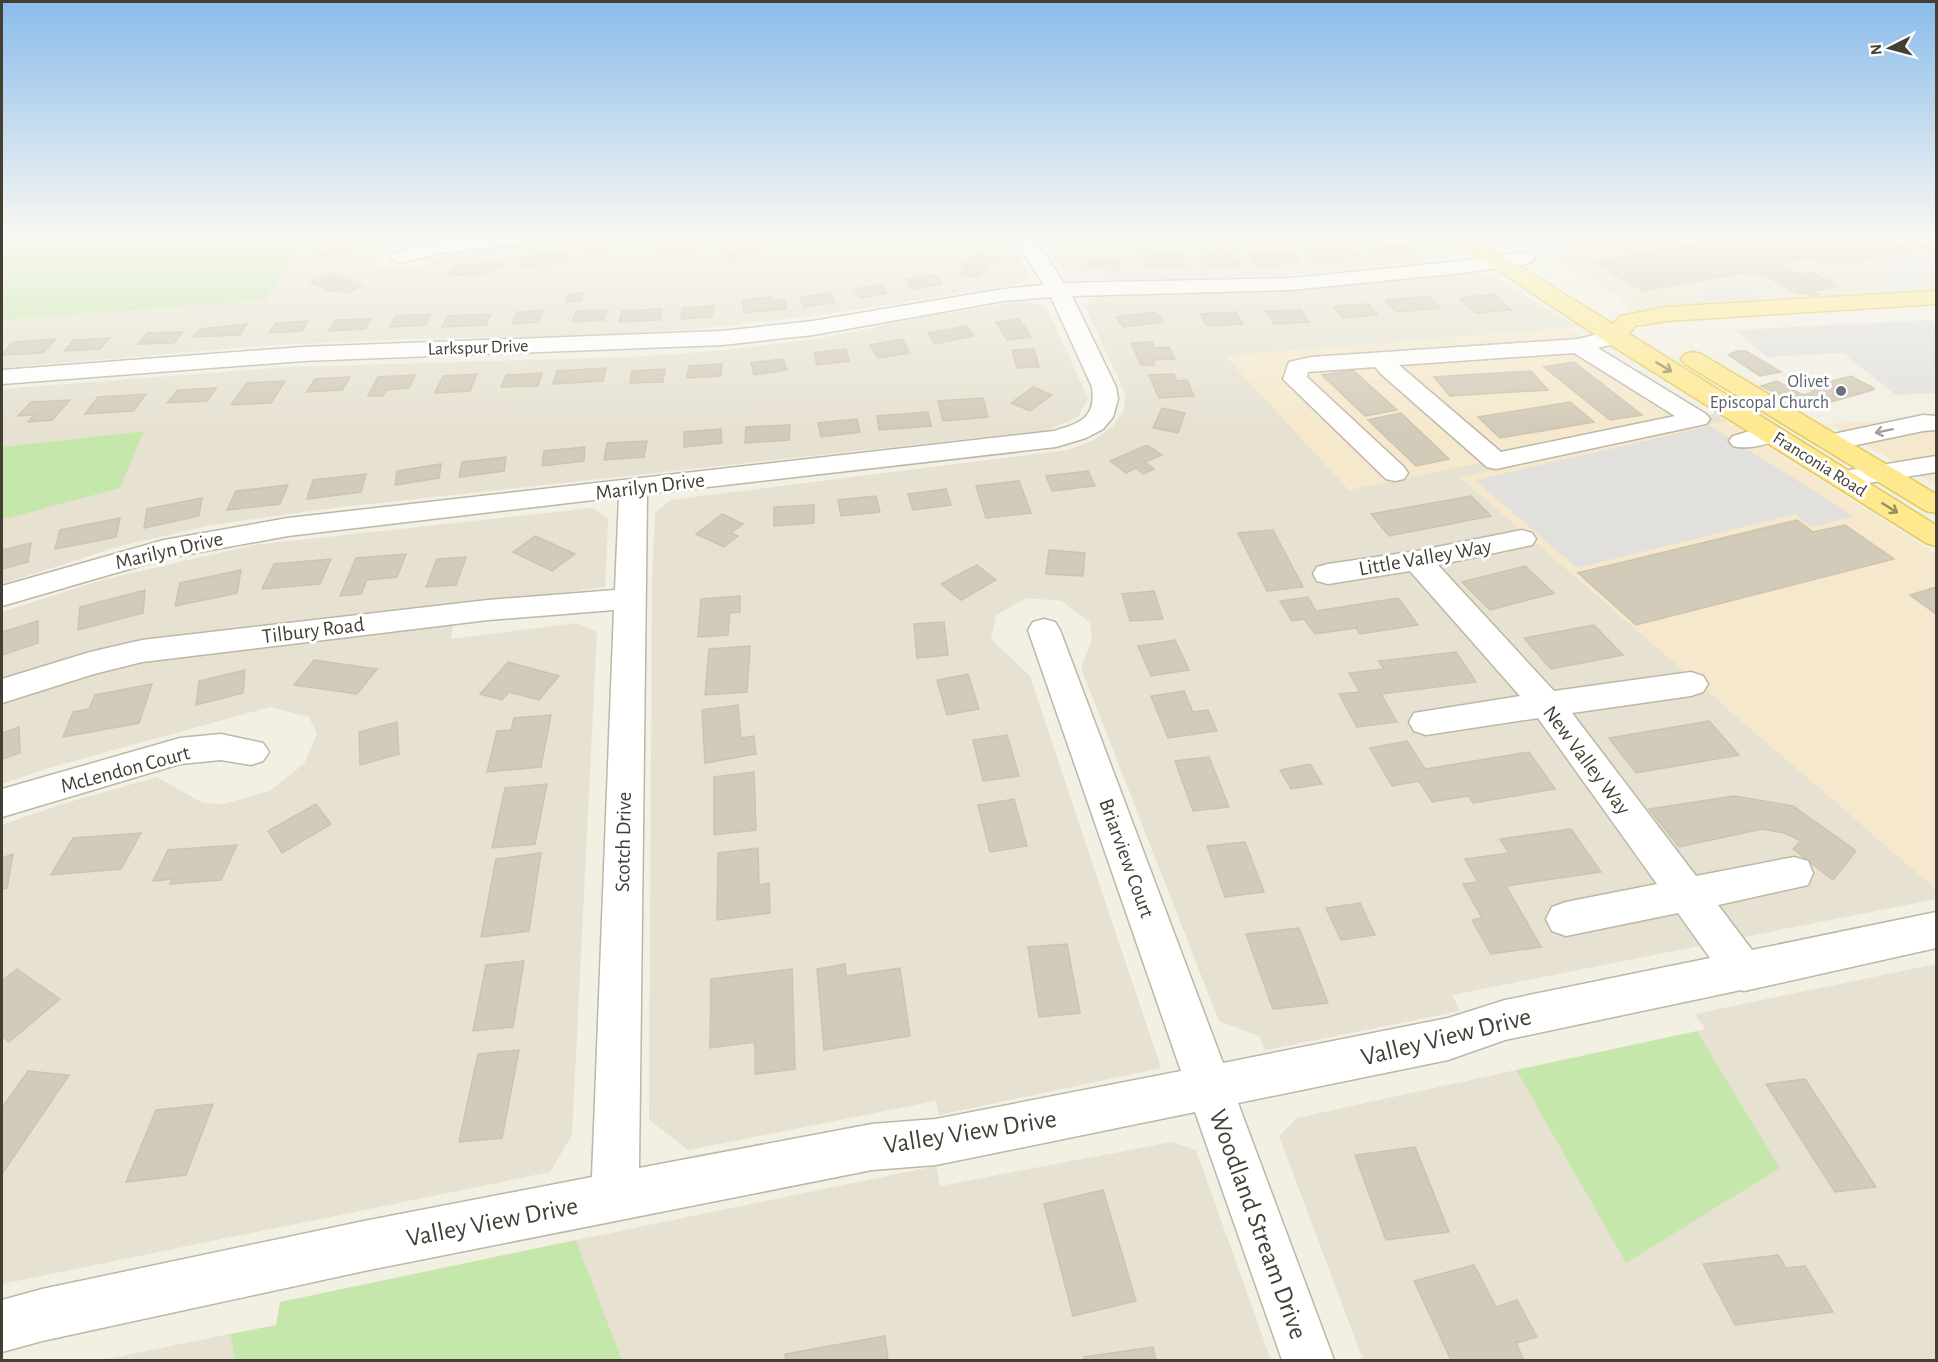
<svg xmlns="http://www.w3.org/2000/svg" width="1938" height="1362" font-family="'Alegreya Sans',sans-serif">
  <rect width="100%" height="100%" fill="#f2efe3"/>
  <path fill="#e6e1d1" d="M302,238H437L407,241L389,246L377,253L376,265L387,269H401L425,265L454,252L510,246L546,238H1006L1028,273V279L1020,284L822,315L696,329L590,336L406,339L275,345L2,368V320L265,300Z
    M1043,238H1440L1452,246L1456,252L1443,259L1282,275L1197,279L1076,278L1066,273Z
    M1477,273L1498,279L1577,327L1226,356L1349,490L1717,413L1727,421L1461,478L1936,889V899L1452,995L1460,1011L1265,1050L1259,1036L1219,1021L1081,668L1092,639L1090,623L1062,601L1026,598L996,615L991,639L1030,676L1161,1068L939,1115L936,1101L688,1150L649,1120L652,580L655,513L670,500L1068,450L1094,440L1113,426L1124,410L1125,393L1085,307L1089,299L1100,296L1280,292Z
    M1022,301L1039,304L1048,310L1088,398L1078,417L1048,430L324,509L211,525L120,546L2,584V520L119,488L143,431L2,447V389L287,367L628,357L718,351L823,338L939,314Z
    M592,508L608,519L605,587L121,648L2,689V612L102,580L254,545Z
    M454,619L451,639L577,623L597,632L572,1135L550,1172L2,1284V825L59,805L157,777L203,803L224,804L269,791L304,764L317,734L309,717L270,707L45,769L2,784V700L101,664Z
    M1936,964V1360H1363L1279,1136L1297,1118L1516,1070L1626,1262L1780,1168L1697,1031L1705,1029L1695,1014Z
    M1172,1142L1196,1150L1271,1360H622L576,1240L936,1166L940,1186Z
    M230,1334L235,1360H102Z"/>
  <path fill="#f5e8cd" d="M1567,328L1709,415L1349,490L1225,356Z
    M1936,418V485L1830,424Z
    M1727,421L1936,554V889L1460,477Z"/>
  <path fill="#ebe5cd" d="M1625,238H1910L1936,250V300L1659,318L1636,314L1617,295L1568,266L1540,254Z"/>
  <path fill="#c6e7ab" d="M2,238H31L29,242L52,238H302L266,300L2,320Z
    M144,431L120,488L2,520V447Z
    M1697,1031L1780,1168L1626,1263L1516,1070Z
    M576,1240L622,1360H235L230,1334L276,1325L280,1302Z"/>
  <path fill="#e2e0dc" d="M1519,238H1610L1538,250Z
    M1915,260L1936,261V284L1899,289L1878,277L1861,278L1842,275L1852,268Z
    M1766,283L1772,288L1751,289L1762,298L1706,301L1695,293L1704,292L1698,287Z
    M1931,320L1936,325V393L1896,395L1843,353L1767,357L1735,330Z
    M1710,426L1854,516L1812,527L1795,514L1577,568L1475,480Z"/>
  <path fill="#d3cbb9" stroke="#cec4ac" stroke-width="1.5" d="M602,238H621L623,242L589,253L581,243Z
    M953,238H976L977,242L954,243Z
    M1698,238H1886L1909,249L1893,252L1897,254L1886,253L1869,257L1873,258L1837,265L1830,262L1825,263L1812,257L1778,263L1800,275L1811,272L1838,286L1814,291L1819,294L1812,296L1806,293L1799,294L1759,273L1751,275L1746,272L1643,291L1594,262L1698,243Z
    M352,239L364,243L331,259L319,255Z
    M676,239L694,252L674,258L656,245Z
    M1336,242L1340,246L1348,245L1360,257L1317,261L1306,249L1322,248L1318,243Z
    M1406,244L1417,254L1380,257L1370,247Z
    M758,248L760,256L726,260L724,252Z
    M1223,250L1226,254L1232,253L1241,265L1208,268L1200,256L1213,255L1210,251Z
    M1292,250L1300,260L1277,262L1279,265L1258,266L1249,253Z
    M567,253V262L522,267L523,257Z
    M977,254L999,259L977,278L959,274L967,267L962,266Z
    M1180,254L1186,265L1147,268L1141,256Z
    M1087,259L1119,260V269L1088,268Z
    M503,262L502,268L491,269L490,273L449,276L452,266Z
    M331,273L362,286L347,293L338,290L333,292L310,282Z
    M936,275L942,284L911,289L906,279Z
    M882,284L887,293L860,298L855,289Z
    M583,293L581,301L566,302L568,294Z
    M831,293L835,303L804,307L800,297Z
    M1493,294L1511,310L1476,313L1459,298Z
    M1428,296L1440,308L1396,312L1385,300Z
    M771,297L772,300L784,299L786,309L744,313L742,300Z
    M1368,304L1378,315L1343,318L1333,306Z
    M714,306L712,317L681,319L683,308Z
    M662,309L660,320L619,322L622,311Z
    M543,310L539,322L512,324L517,312Z
    M607,310L604,320L572,322L576,311Z
    M1301,310L1309,322L1274,324L1266,311Z
    M1156,312L1164,322L1123,327L1116,317Z
    M1236,312L1243,324L1207,326L1200,314Z
    M431,314L426,325L390,327L396,316Z
    M491,314L486,325L442,327L448,316Z
    M371,319L365,329L329,331L336,320Z
    M1019,319L1031,337L1007,340L996,322Z
    M308,321L302,331L269,333L276,323Z
    M247,324L240,335L193,337L200,329Z
    M967,326L974,336L935,344L928,333Z
    M183,332L174,343L138,344L147,333Z
    M110,338L100,349L64,351L74,340Z
    M56,339L43,353L2,355L13,342Z
    M902,339L910,353L878,358L870,345Z
    M1152,342L1155,348L1169,347L1175,359L1153,360L1155,365H1141L1131,343Z
    M846,349L849,361L817,365L814,353Z
    M1034,349L1039,367L1017,368L1012,350Z
    M1737,351H1746L1781,372L1760,376L1728,355Z
    M783,359L787,370L754,375L751,363Z
    M1574,362L1642,415L1610,420L1544,367Z
    M722,364L721,376L687,378L689,366Z
    M606,368L603,381L553,384L557,371Z
    M665,369L663,382L630,383L632,371Z
    M1353,370L1397,410L1365,416L1322,375Z
    M1531,371L1548,390L1450,396L1434,377Z
    M542,373L538,386L501,387L506,375Z
    M477,374L470,391L435,393L443,376Z
    M1174,374L1177,381L1187,380L1194,396L1159,398L1149,375Z
    M1803,374L1820,384L1851,376L1874,388L1871,389L1873,390L1831,402L1822,397L1813,400L1823,406L1810,410L1761,386L1777,381L1803,395L1814,392L1804,387L1808,386L1793,377Z
    M415,375L409,388L386,390L383,396H368L378,377Z
    M350,377L342,390L307,392L315,379Z
    M285,381L271,403L231,405L247,383Z
    M1033,387L1052,395L1030,411L1011,403Z
    M216,388L207,401L167,403L178,390Z
    M146,394L133,411L85,414L98,397Z
    M983,398L988,417L943,421L938,401Z
    M70,400L52,420L28,422L34,415L18,416L31,402Z
    M1570,402L1594,422L1500,438L1478,417Z
    M1162,408L1185,413L1178,433L1153,428Z
    M928,412L931,426L879,430L877,416Z
    M1401,413L1449,459L1416,466L1368,420Z
    M857,419L860,432L821,437L818,423Z
    M790,425L789,440L745,443L746,427Z
    M721,429L722,443L684,447V432Z
    M647,441L644,457L604,460L607,443Z
    M1147,445L1162,455L1145,462L1154,469L1143,474L1136,468L1126,473L1110,461Z
    M585,447L584,461L542,466L544,451Z
    M506,457L504,471L459,477L462,462Z
    M441,464L439,478L395,485L397,471Z
    M1088,471L1095,486L1052,491L1046,476Z
    M366,474L361,492L307,499L313,480Z
    M1019,481L1031,513L986,518L976,486Z
    M288,485L280,504L227,510L236,491Z
    M946,489L951,505L913,510L908,494Z
    M876,496L880,512L841,516L838,500Z
    M1471,496L1491,516L1389,536L1371,514Z
    M202,498L199,516L144,528L147,509Z
    M814,505V523L774,526V507Z
    M722,514L743,524L731,533L738,536L724,547L696,534Z
    M120,518L116,537L55,549L60,530Z
    M1797,520L1813,532L1845,525L1894,559L1636,625L1578,573Z
    M1273,530L1303,587L1267,591L1238,533Z
    M535,536L575,554L552,571L513,552Z
    M31,543L28,562L2,569V550Z
    M1049,550L1085,553L1083,576L1046,574Z
    M406,554L397,577L367,580L361,594L340,596L356,558Z
    M466,557L456,585L426,587L437,559Z
    M331,559L320,584L262,589L274,564Z
    M977,565L996,580L961,600L941,584Z
    M1525,566L1554,593L1490,610L1462,582Z
    M241,570L237,593L175,606L180,583Z
    M1936,587V614L1910,595Z
    M145,590L143,613L78,630L80,607Z
    M1154,591L1163,619L1130,621L1122,594Z
    M740,596V612L730,613L728,635L698,637L701,599Z
    M1308,597L1316,611L1398,598L1418,625L1360,634L1356,628L1315,634L1304,619L1292,621L1280,601Z
    M38,621V643L2,655V632Z
    M944,622L948,655L917,658L914,624Z
    M1594,625L1623,655L1551,669L1524,638Z
    M1175,640L1189,670L1151,676L1138,646Z
    M750,646L747,692L705,695L709,649Z
    M1456,652L1476,682L1381,694L1397,722L1357,727L1339,694L1360,692L1349,673L1384,669L1379,661Z
    M314,660L377,669L357,694L294,685Z
    M508,662L559,676L539,700L509,692L502,700L480,694Z
    M245,670L243,693L196,705L199,681Z
    M968,674L979,709L947,715L937,680Z
    M152,684L139,723L63,737L73,712L89,709L95,695Z
    M1184,691L1193,712L1208,710L1217,731L1168,738L1151,696Z
    M738,705L741,738L754,736L756,754L705,763L702,710Z
    M551,715L541,767L487,772L497,731L511,730L514,718Z
    M1709,721L1739,755L1636,773L1609,738Z
    M397,722L399,754L360,765L359,732Z
    M19,727L20,753L2,759V733Z
    M1007,735L1019,776L983,781L973,740Z
    M1407,741L1425,769L1529,752L1555,789L1473,803L1468,796L1432,802L1419,781L1392,786L1370,748Z
    M1209,757L1229,807L1193,811L1175,761Z
    M1310,764L1322,784L1291,789L1280,770Z
    M754,772L756,830L714,835V777Z
    M547,784L535,844L492,848L505,788Z
    M1734,796L1793,806L1856,851L1833,880L1793,849L1801,841L1785,833L1762,829L1679,847L1649,809Z
    M1014,799L1027,846L990,852L978,805Z
    M316,804L331,824L282,853L268,831Z
    M1571,829L1601,872L1506,886L1541,947L1491,954L1472,920L1482,918L1463,884L1478,882L1465,859L1509,853L1500,839Z
    M141,833L121,869L51,875L73,838Z
    M1245,842L1264,892L1225,897L1207,846Z
    M237,845L221,880L170,884L172,879L153,881L168,850Z
    M758,848L759,885L769,883L770,913L717,920L718,853Z
    M541,853L529,931L481,937L496,859Z
    M13,854L7,888L2,889V858Z
    M1360,903L1375,935L1341,940L1326,908Z
    M1299,928L1328,1003L1273,1009L1246,934Z
    M1067,944L1080,1013L1039,1017L1028,947Z
    M524,961L513,1027L473,1031L486,965Z
    M845,964L846,976L900,968L910,1036L824,1050L817,969Z
    M17,969L60,999L9,1042L2,1036V981Z
    M792,969L795,1069L755,1074V1042L710,1048L711,979Z
    M519,1050L502,1138L459,1142L478,1054Z
    M28,1071L69,1075L2,1174V1108Z
    M1805,1079L1876,1187L1835,1192L1766,1084Z
    M213,1104L186,1175L126,1182L156,1110Z
    M1415,1147L1449,1232L1386,1240L1355,1155Z
    M1103,1190L1136,1301L1073,1316L1044,1204Z
    M1778,1255L1786,1268L1805,1266L1833,1312L1735,1325L1703,1264Z
    M1474,1265L1496,1307L1517,1300L1537,1337L1516,1343L1524,1360H1451L1414,1281Z
    M885,1336L888,1360H786L785,1354Z
    M1153,1347L1156,1360H1084V1357Z"/>
  <g fill="none" stroke-linecap="round" stroke-linejoin="round">
    <defs>
      <path id="minor" d="M463,238H533L530,242L523,244L440,253L401,263L394,261L391,257L394,253L439,241Z
        M1014,238H1034L1064,283L1291,278L1462,261L1525,252L1532,254L1535,258L1532,262L1525,264L1462,273L1291,290L1072,296L1116,387L1118,399L1113,417L1103,429L1086,438L1056,447L647,494L639,1168L872,1124L936,1119L1181,1071L1028,630L1033,622L1044,619L1055,622L1060,630L1223,1063L1448,1018L1505,1000L1710,958L1678,913L1566,936L1552,931L1546,919L1552,907L1566,902L1657,884L1538,718L1426,735L1414,731L1409,722L1414,713L1520,696L1410,571L1328,584L1317,581L1313,574L1317,567L1328,564L1417,551L1522,530L1532,533L1536,539L1532,545L1438,565L1554,691L1691,672L1703,676L1708,684L1703,692L1691,696L1572,713L1696,876L1794,857L1808,861L1813,873L1808,885L1718,905L1752,950L1936,912V948L1744,991L1741,990L1505,1040L1448,1060L1238,1103L1334,1360H1282L1195,1112L936,1165L872,1170L364,1271L42,1341L2,1352V1300L42,1289L364,1221L592,1177L614,610L488,620L142,662L94,674L2,703V679L90,652L142,640L488,600L615,590L619,497L288,536L167,558L2,606V586L164,540L288,518L1054,431C1081,423 1096,418 1092,387L1051,297L1003,301L813,335L722,345L303,361L2,384V370L303,347L722,331L813,321L1003,289L1044,285Z
        M1913,238H1936V250L1916,242Z
        M1614,330L1622,332L1625,337L1622,342L1598,348L1706,414L1710,419L1706,424L1496,469L1487,467L1381,374L1375,367L1308,372L1307,377L1404,467L1408,473L1404,479L1395,481L1386,479L1283,379L1289,362L1311,357L1578,339ZM1574,353L1675,416L1501,452L1399,365Z
        M1923,415L1936,416V430L1923,431L1833,450L1824,448L1820,442L1824,436Z
        M1770,425L1779,428L1783,433C1775,445 1746,450 1733,446L1729,441L1733,436Z
        M1936,456V472L1844,487L1834,485L1830,479L1834,473L1844,471Z
        M221,734L263,743L269,752L263,761L251,765L221,760L180,764L2,817V789L180,738Z"/>
      <path id="major" d="M1449,238H1473L1613,324L1620,316L1666,307L1936,291V304L1666,321L1635,326L1629,334L1936,525V546L1926,543L1606,342Z
        M1693,352L1701,354L1936,494V513L1926,511L1685,364L1681,359L1685,354Z"/>
    </defs>
    <use href="#minor" stroke="#bdb7a6" stroke-width="3"/>
    <use href="#major" stroke="#e3c85f" stroke-width="3"/>
    <use href="#minor" fill="#fff" fill-rule="evenodd"/>
    <use href="#major" fill="#fee98f" fill-rule="evenodd"/>
  </g>
  <defs><path id="oneway-shaft" d="M-6 0H5M1.5-3L5.5 0L1.5 3" fill="none" stroke-width="1.6" stroke-linecap="round" stroke-linejoin="round" transform="scale(1.5)"/></defs>
  <g stroke="#978c5c">
    <use href="#oneway-shaft" transform="translate(1664 367) rotate(31)"/>
    <use href="#oneway-shaft" transform="translate(1890 508) rotate(32)"/>
  </g>
  <use stroke="#a19f99" href="#oneway-shaft" transform="translate(1884 431) rotate(168)"/>
  <linearGradient id="sky" x2="0" y2="1"><stop stop-color="#8abceb"/><stop offset="0.55" stop-color="#f9f8f2"/><stop offset="1" stop-color="#f9f8f2" stop-opacity="0"/></linearGradient>
  <rect width="1938" height="429" fill="url(#sky)"/>
  <circle fill="#6b7280" stroke="#fff" stroke-width="2" cx="1841" cy="391" r="6"/>
  <g text-anchor="middle" stroke-width="6" stroke-linejoin="round" paint-order="stroke">
    <g font-size="18" fill="#433f33" stroke="#fff">
      <text transform="translate(478 347) rotate(-2)" y="6">Larkspur Drive</text>
      <text transform="translate(1820 464) rotate(32)" y="6">Franconia Road</text>
    </g>
    <g font-size="18" fill="#5b616d" stroke="#fff" text-anchor="end">
      <text x="1829" y="387">Olivet<tspan x="1829" dy="21">Episcopal Church</tspan></text>
    </g>
    <g font-size="21" fill="#433f33" stroke="#fff">
      <text transform="translate(650 486) rotate(-7)" y="7">Marilyn Drive</text>
      <text transform="translate(169 550) rotate(-13)" y="7">Marilyn Drive</text>
      <text transform="translate(1425 557) rotate(-10)" y="7">Little Valley Way</text>
      <text transform="translate(313 630) rotate(-7)" y="7">Tilbury Road</text>
      <text transform="translate(1587 760) rotate(53)" y="7">New Valley Way</text>
      <text transform="translate(125 769) rotate(-15)" y="7">McLendon Court</text>
      <text transform="translate(623 842) rotate(-89)" y="7">Scotch Drive</text>
      <text transform="translate(1127 858) rotate(70)" y="7">Briarview Court</text>
    </g>
    <g font-size="26" fill="#433f33" stroke="#fff">
      <text transform="translate(1446 1036) rotate(-14)" y="9">Valley View Drive</text>
      <text transform="translate(970 1131) rotate(-9)" y="9">Valley View Drive</text>
      <text transform="translate(492 1221) rotate(-11)" y="9">Valley View Drive</text>
      <text transform="translate(1259 1224) rotate(70)" y="9">Woodland Stream Drive</text>
    </g>
  </g>
  <rect width="1938" height="1362" fill="none" stroke="#433f33" stroke-width="6"/>
  <g transform="translate(1890 48) rotate(264)" stroke="#ffffff" stroke-width="4.5" paint-order="stroke">
  <path d="M0-4.5L10 22L0 15L-10 22Z" fill="#433f33"/>
  <text y="-9" font-size="16" font-weight="bold" text-anchor="middle" fill="#433f33">N</text>
  </g>
</svg>
